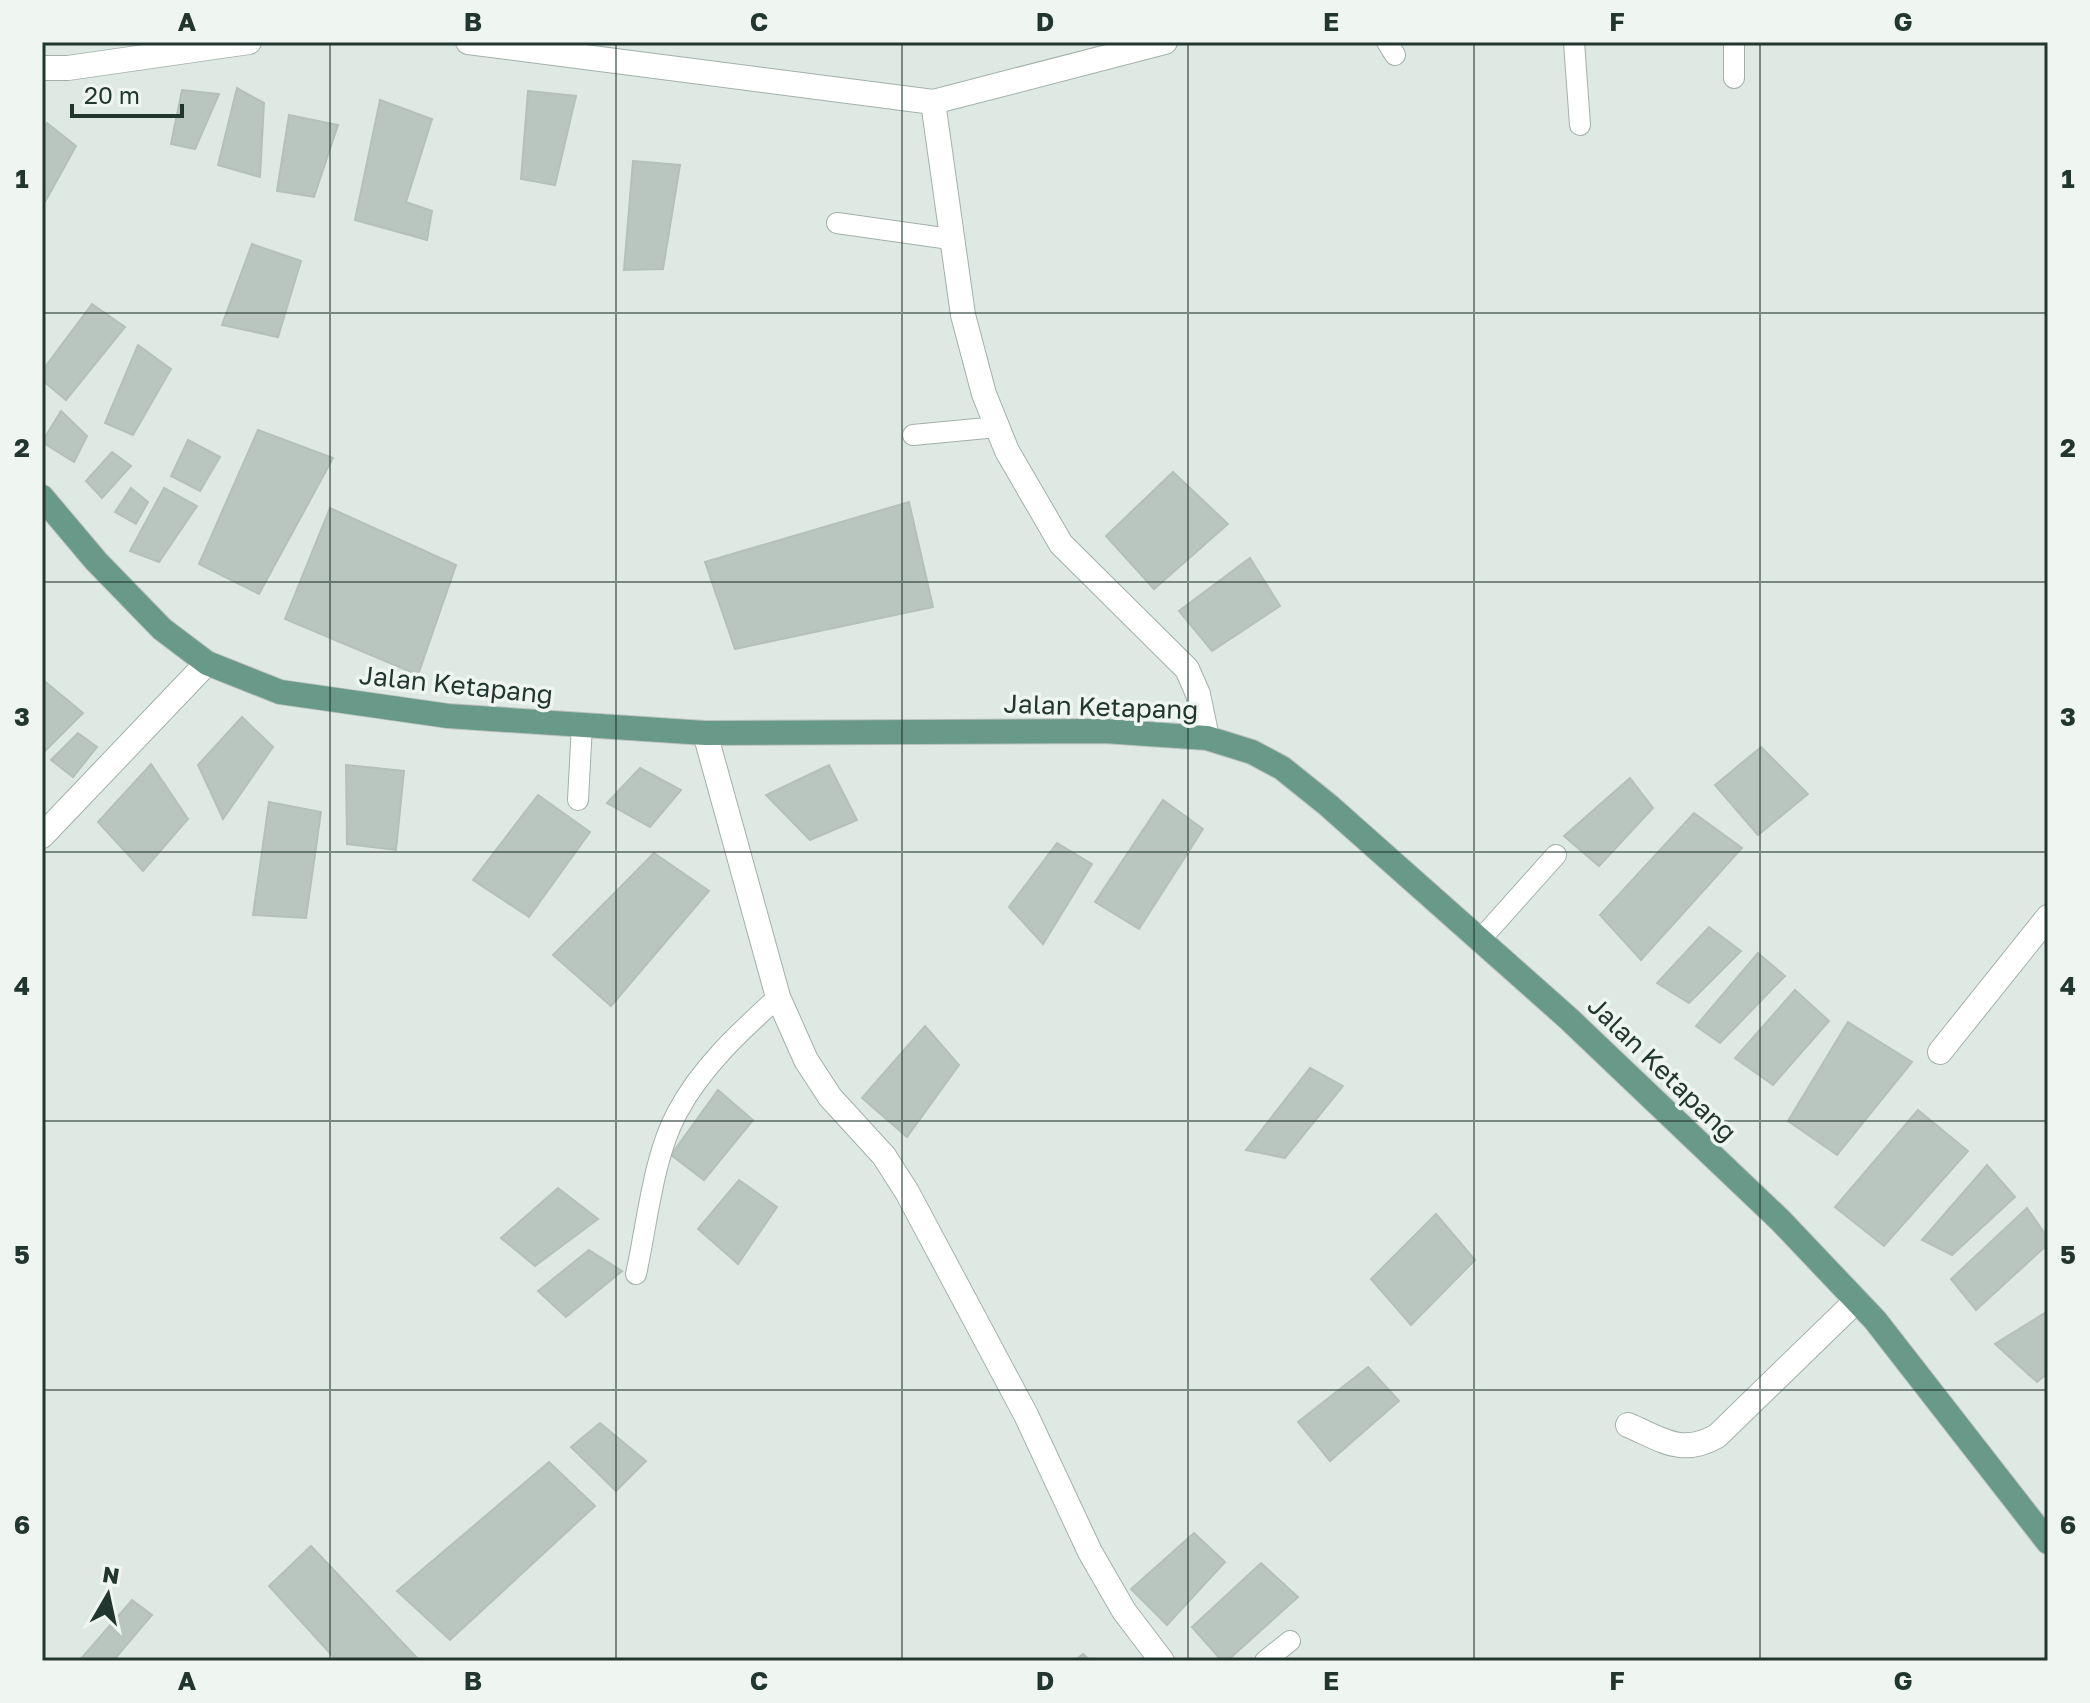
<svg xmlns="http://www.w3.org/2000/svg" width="2090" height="1703" font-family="'Golos Text',sans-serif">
  <rect width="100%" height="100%" fill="#dfe9e4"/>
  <path fill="#b8c6bf" stroke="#b3c1ba" stroke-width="2" d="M237,88L264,103L260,177L218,165Z
    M182,90L219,94L195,149L171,144Z
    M528,91L576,96L555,185L521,179Z
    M380,100L432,119L406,202L432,211L427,240L355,220Z
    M289,115L338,125L314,197L277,191Z
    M47,123L76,146L45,202L42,131Z
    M633,161L680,165L663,269L624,270Z
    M252,244L301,261L278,337L222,325Z
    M92,304L125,327L66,400L42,380V371Z
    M138,345L171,369L133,435L105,423Z
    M61,411L87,436L74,462L42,442Z
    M258,430L333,458L259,594L199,564Z
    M188,440L220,457L200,491L171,476Z
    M112,452L131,466L102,498L86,481Z
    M1173,472L1228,524L1154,589L1106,536Z
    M131,488L148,502L136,524L115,512Z
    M164,488L197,506L159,562L130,551Z
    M909,502L933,607L735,649L705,562Z
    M330,508L456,565L418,675L285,619Z
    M1250,558L1280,606L1212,651L1179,611Z
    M42,679L83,713L42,754Z
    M242,717L273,747L223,819L198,765Z
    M78,733L97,747L73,777L51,760Z
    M1761,747L1808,794L1758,835L1715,785Z
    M151,764L188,819L143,871L98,822Z
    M346,765L404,771L396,850L347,844Z
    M829,765L857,820L810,840L766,795Z
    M640,768L681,790L650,827L607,803Z
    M1630,778L1653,808L1599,866L1564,836Z
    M538,795L590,832L529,917L473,880Z
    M1163,800L1203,829L1139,929L1095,902Z
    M269,802L321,812L306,918L253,915Z
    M1694,813L1742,848L1641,960L1600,915Z
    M1057,843L1092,864L1043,944L1009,907Z
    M654,853L709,891L611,1006L553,955Z
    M1709,927L1741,951L1689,1003L1657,983Z
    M1758,953L1785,976L1720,1043L1696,1026Z
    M1795,990L1829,1021L1773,1085L1735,1058Z
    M1848,1022L1912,1062L1837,1155L1788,1121Z
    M925,1026L959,1065L907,1137L862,1098Z
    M1310,1068L1343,1086L1285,1158L1246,1150Z
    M718,1090L753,1120L704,1180L671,1155Z
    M1918,1110L1968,1151L1884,1246L1835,1207Z
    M1987,1165L2015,1197L1952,1255L1922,1240Z
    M739,1180L777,1207L738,1264L698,1229Z
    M558,1188L598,1219L535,1266L501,1238Z
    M2027,1208L2048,1238V1244L1976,1310L1951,1279Z
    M1436,1214L1475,1260L1411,1325L1371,1279Z
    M589,1250L622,1271L566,1317L538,1291Z
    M2048,1311V1373L2037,1382L1995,1344Z
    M1368,1367L1399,1401L1330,1461L1298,1422Z
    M600,1423L646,1461L616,1491L571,1447Z
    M549,1462L595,1506L450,1640L397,1591Z
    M1194,1533L1225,1562L1167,1625L1131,1589Z
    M311,1546L420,1661H337L269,1586Z
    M1261,1563L1298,1597L1227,1661H1222L1192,1627Z
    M132,1600L152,1615L113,1661H79Z
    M1083,1654L1091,1661H1074Z"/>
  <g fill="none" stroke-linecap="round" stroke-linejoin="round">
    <defs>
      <path id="lane" d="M1387,42L1395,55
        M1574,42L1580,125
        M1734,78V42
        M837,223L950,239
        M913,435L997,427
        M578,800L582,725
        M1480,940L1556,855
        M636,1274C647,1225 653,1157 677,1113C701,1067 741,1031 778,997
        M1265,1661L1290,1641"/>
      <path id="street" d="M468,42L933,102L963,315L984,394L1007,451L1061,544L1187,669L1198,694L1207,738
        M42,68H68L249,42
        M933,102L1165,42
        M705,733L778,997L806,1060L830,1097L884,1156L907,1192L1026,1415L1090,1552L1124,1611L1162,1661
        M42,836L207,663
        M1940,1052L2048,917
        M1628,1425C1663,1440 1682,1456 1717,1436L1856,1301"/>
      <path id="primary" d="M42,497L96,561L162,629L207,663L280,692L448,716L705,733L1104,731L1207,738L1252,752L1282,768L1328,805L1569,1019L1780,1220L1875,1320L2048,1542"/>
    </defs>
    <use href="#lane" stroke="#a3b0aa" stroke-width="22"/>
    <use href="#street" stroke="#a3b0aa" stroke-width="26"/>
    <use href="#primary" stroke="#bdc3c1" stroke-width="26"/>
    <use href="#lane" stroke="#fff" stroke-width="20"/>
    <use href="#street" stroke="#fff" stroke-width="24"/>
    <use href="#primary" stroke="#699989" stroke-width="24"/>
  </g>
  <path fill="none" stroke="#223630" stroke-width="2" stroke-opacity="0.55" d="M330,42V1661M616,42V1661M902,42V1661M1188,42V1661M1474,42V1661M1760,42V1661M42,313H2048M42,582H2048M42,852H2048M42,1121H2048M42,1390H2048"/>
  <g text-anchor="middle" stroke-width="7" stroke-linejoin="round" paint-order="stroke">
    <g font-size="26" fill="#223630" stroke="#eff6f2">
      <text transform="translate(456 685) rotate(6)" y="9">Jalan Ketapang</text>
      <text transform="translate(1101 707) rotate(2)" y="9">Jalan Ketapang</text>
      <text transform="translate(1662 1069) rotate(44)" y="9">Jalan Ketapang</text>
    </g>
  </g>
  <rect width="2090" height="1703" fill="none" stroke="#eff6f2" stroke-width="88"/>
  <g transform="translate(108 1595) rotate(9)" stroke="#eff6f2" stroke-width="6" paint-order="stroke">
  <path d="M0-6L14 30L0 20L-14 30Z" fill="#223630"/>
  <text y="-12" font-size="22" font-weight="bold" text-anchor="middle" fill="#223630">N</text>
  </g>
  <path d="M72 104v12h110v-12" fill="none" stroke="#223630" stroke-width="4"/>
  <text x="84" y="104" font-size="24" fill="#223630" stroke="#eff6f2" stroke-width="6" paint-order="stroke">20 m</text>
  <rect x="44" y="44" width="2002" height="1615" fill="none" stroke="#223630" stroke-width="3"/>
  <g font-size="26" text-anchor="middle" font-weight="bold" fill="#223630">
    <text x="187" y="31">A</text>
    <text x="473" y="31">B</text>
    <text x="759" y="31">C</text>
    <text x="1045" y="31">D</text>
    <text x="1331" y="31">E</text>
    <text x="1617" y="31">F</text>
    <text x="1903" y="31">G</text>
    <text x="22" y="188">1</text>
    <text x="2068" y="188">1</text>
    <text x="22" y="457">2</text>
    <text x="2068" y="457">2</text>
    <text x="22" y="726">3</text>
    <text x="2068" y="726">3</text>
    <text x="22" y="995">4</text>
    <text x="2068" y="995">4</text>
    <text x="22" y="1264">5</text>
    <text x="2068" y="1264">5</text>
    <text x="22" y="1534">6</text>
    <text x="2068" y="1534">6</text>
    <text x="187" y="1690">A</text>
    <text x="473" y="1690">B</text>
    <text x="759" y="1690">C</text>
    <text x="1045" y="1690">D</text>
    <text x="1331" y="1690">E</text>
    <text x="1617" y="1690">F</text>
    <text x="1903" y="1690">G</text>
  </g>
</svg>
